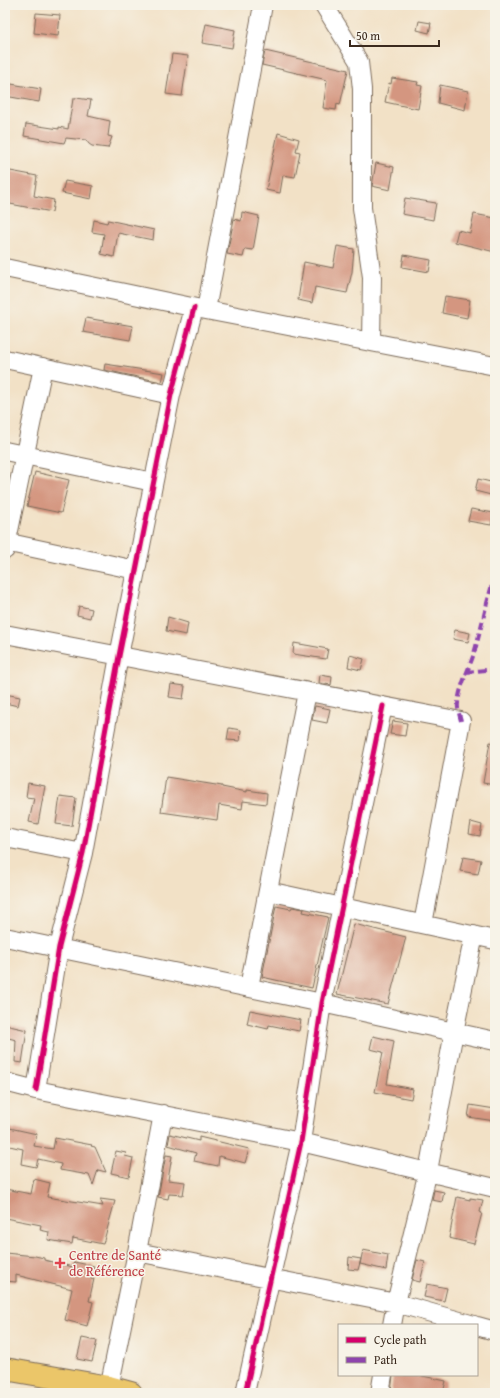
<svg xmlns="http://www.w3.org/2000/svg" width="500" height="1398" font-family="'Gentium Book Plus',serif">
  <rect width="100%" height="100%" fill="#f7f3e8"/>
  <filter id="ink" filterUnits="userSpaceOnUse"><feTurbulence type="fractalNoise" baseFrequency=".025" numOctaves="2"/><feDisplacementMap in="SourceGraphic" scale="8" xChannelSelector="R" yChannelSelector="G"/><feConvolveMatrix kernelMatrix="1 2 1 2 8 2 1 2 1" color-interpolation-filters="sRGB"/></filter>
  <filter id="wash" filterUnits="userSpaceOnUse"><feTurbulence type="fractalNoise" baseFrequency=".012" numOctaves="4" result="noise"/><feDisplacementMap in="SourceGraphic" scale="16" xChannelSelector="R" yChannelSelector="G"/><feGaussianBlur stdDeviation="0.9" result="paint"/><feColorMatrix in="noise" values="0 0 0 0 0 0 0 0 0 0 0 0 0 0 0 0 0 1.4 0 .05"/><feComposite in="paint" operator="in"/></filter>
  <g filter="url(#wash)">
    <rect width="100%" height="100%" fill="#f2e1c6"/>
    <g id="blocks">
      <path fill="#d49680" d="M36,13L60,15L58,36L34,33Z
        M419,21L431,23L429,33L417,30Z
        M206,24L235,30L232,48L202,43Z
        M265,51L348,70L340,105L337,104L336,110L323,108L327,80L262,65Z
        M172,54L188,56L182,96L166,94Z
        M392,78L418,82L417,85L422,86L418,109L385,102L389,83L391,84Z
        M5,83L41,89L39,102L5,96Z
        M440,85L468,91L465,110L438,103Z
        M76,98L91,100L88,116L110,121L108,136L112,137L108,148L92,146L89,144L86,140L66,138L64,143L24,136L26,124L59,129V127L68,129L73,99H76Z
        M278,133L299,139L296,151L300,152L295,177L283,175L280,193L266,190Z
        M376,163L394,167L390,190L372,186Z
        M5,170L37,176L34,196L54,200L52,212L5,203Z
        M65,181L93,186L91,199L62,193Z
        M405,198L436,203L433,220L402,214Z
        M242,212L259,216L253,250L245,249L243,257L227,254L234,219L241,221Z
        M474,214L495,218V252L455,242L458,230L470,233Z
        M94,220L107,223L108,220L154,230L153,240L118,233L114,257L101,254L104,234L92,232Z
        M337,246L354,249L352,272L347,293L315,287L312,303L298,300L304,262L333,268Z
        M404,255L431,260L429,272L402,267Z
        M445,296L470,300L467,318L442,313Z
        M86,318L133,326L130,340L83,332Z
        M105,364L164,373L162,382L104,370Z
        M35,472L69,480L61,513L27,506Z
        M478,479L495,483V496L475,491Z
        M471,509L494,513L491,525L468,521Z
        M79,606L92,609L90,618L77,615Z
        M168,617L188,623L186,635L166,631Z
        M455,630L470,633L468,642L453,639Z
        M294,643L328,649L326,659L293,654Z
        M350,655L364,659L361,670L348,667Z
        M320,675L332,677L331,685L319,683Z
        M171,684L185,686L183,699L169,697Z
        M5,694L20,697L18,706L5,703Z
        M315,706L330,709L327,723L312,720Z
        M393,721L407,723L405,736L390,734Z
        M229,728L241,730L240,741L227,740Z
        M490,742L495,743V785L483,783Z
        M166,777L222,786V787L247,792V790L267,793L266,804L243,801L242,809L219,805L217,820L161,812Z
        M28,783L45,786L38,824L29,822L34,798L26,797Z
        M60,796L76,798L72,826L56,824Z
        M471,822L482,825L480,836L469,834Z
        M463,857L481,860L478,874L460,871Z
        M276,906L291,909L292,907L304,909L303,912L328,917L312,988L262,977Z
        M354,924L406,937L388,1004L337,994Z
        M250,1010L301,1020L299,1031L269,1025L268,1029L247,1024Z
        M5,1025L27,1030L22,1063L15,1062L16,1040L5,1037Z
        M373,1036L394,1041L387,1084L413,1089L411,1099L375,1092L383,1052L370,1049Z
        M470,1105L495,1109V1121L468,1117Z
        M5,1127L37,1134L34,1146L53,1149L55,1138L92,1145L91,1146L95,1147L106,1172L98,1170L93,1185L89,1175L60,1170L61,1164L38,1159L36,1167L21,1164L23,1149L5,1145Z
        M170,1134L199,1141V1137L249,1149L245,1163L219,1156L218,1166L194,1161L196,1153L168,1145Z
        M116,1151L126,1153L125,1156L133,1158L129,1177L111,1173Z
        M166,1155L172,1156L168,1180L185,1182L183,1195L169,1194L168,1199L158,1197Z
        M34,1179L50,1183L47,1197L103,1206L100,1199L115,1201L103,1244L73,1238L72,1244L48,1240L49,1232L40,1230L41,1225L5,1218V1189L31,1194Z
        M434,1190L444,1192L442,1202L432,1200Z
        M457,1197L470,1200V1198L483,1200L480,1212L482,1213L474,1244L449,1238Z
        M363,1250L388,1255L386,1270L360,1264Z
        M5,1253L35,1256L44,1258V1260L73,1267L74,1262L94,1266L91,1279H94L89,1301L93,1302L87,1326L65,1320L72,1289L16,1275V1282L5,1281Z
        M349,1257L361,1259L358,1270L348,1269Z
        M417,1260L425,1262L420,1282L412,1280Z
        M427,1284L447,1288L444,1301L424,1297Z
        M82,1338L97,1341L92,1362L77,1359Z
        M393,1375H418L446,1381L443,1393H397L391,1392Z"/>
    </g>
  </g>
  <g filter="url(#ink)">
    <use href="#blocks" fill-opacity="0" stroke="#7b6a59" stroke-width="1"/>
    <g fill="none" stroke-linecap="round" stroke-linejoin="round">
      <defs>
        <path id="minor" d="M324,5L359,62L362,89V208L372,277L371,342
          M5,268L206,310L495,366
          M206,310L263,5
          M5,359L171,395
          M5,451L153,482
          M5,542L136,570
          M5,550L43,367
          M5,634L461,721L423,924
          M5,838L83,853
          M268,891L495,940
          M5,937L322,1003L495,1041
          M249,987L307,692
          M5,1082L36,1090L301,1142L495,1188
          M36,1090L59,947L83,853L119,656L171,395L194,308
          M137,1252L396,1303L474,1325
          M392,1325L396,1303L428,1171L454,1032L474,935
          M477,1326L495,1331
          M108,1393L137,1252L163,1114
          M245,1393L301,1142L322,1003L383,706
          M380,1393L383,1375"/>
        <path id="major" d="M5,1369L109,1387L131,1393"/>
      </defs>
      <use href="#minor" stroke="#7b6a59" stroke-width="20"/>
      <use href="#major" stroke="#7b6a59" stroke-width="24"/>
      <use href="#minor" stroke="#fff" stroke-width="18"/>
      <use href="#major" stroke="#ebc669" stroke-width="22"/>
      <path stroke="#8e44ad" stroke-width="4" stroke-dasharray="8 4" stroke-linecap="butt" d="M466,672L495,669
        M461,721C460,716 457,709 458,703C460,684 470,668 475,650C482,625 487,600 495,575"/>
      <defs>
        <path id="cycleway" d="M36,1090L59,947L83,853L119,656L171,395L194,308
          M245,1393L301,1142L322,1003L383,706"/>
      </defs>
      <use href="#cycleway" stroke="#f7f3e8" stroke-width="8"/>
      <use href="#cycleway" stroke="#d6006c" stroke-width="5"/>
    </g>
  </g>
  <path fill="#e0444e" stroke="#f7f3e8" stroke-width="1.5" d="M58 1257h4v4h4v4h-4v4h-4v-4h-4v-4h4z"/>
  <g text-anchor="middle" stroke-width="3" stroke-linejoin="round" paint-order="stroke">
    <g font-size="14" fill="#be3a42" stroke="#f7f3e8" text-anchor="start">
      <text x="69" y="1260">Centre de Santé<tspan x="69" dy="16">de Référence</tspan></text>
    </g>
  </g>
  <rect width="500" height="1398" fill="none" stroke="#f7f3e8" stroke-width="20"/>
  <rect x="338" y="1324" width="140" height="52" fill="#f7f3e8" stroke="#aca397"/>
  <rect x="346" y="1337" width="20" height="6" fill="#d6006c" stroke="#aca397"/>
  <text x="374" y="1344" font-size="12" fill="#3b2a1e">Cycle path</text>
  <rect x="346" y="1357" width="20" height="6" fill="#8e44ad" stroke="#aca397"/>
  <text x="374" y="1364" font-size="12" fill="#3b2a1e">Path</text>
  <path d="M350 40v6h89v-6" fill="none" stroke="#3b2a1e" stroke-width="2"/>
  <text x="356" y="40" font-size="12" fill="#3b2a1e" stroke="#f7f3e8" stroke-width="3" paint-order="stroke">50 m</text>
</svg>
